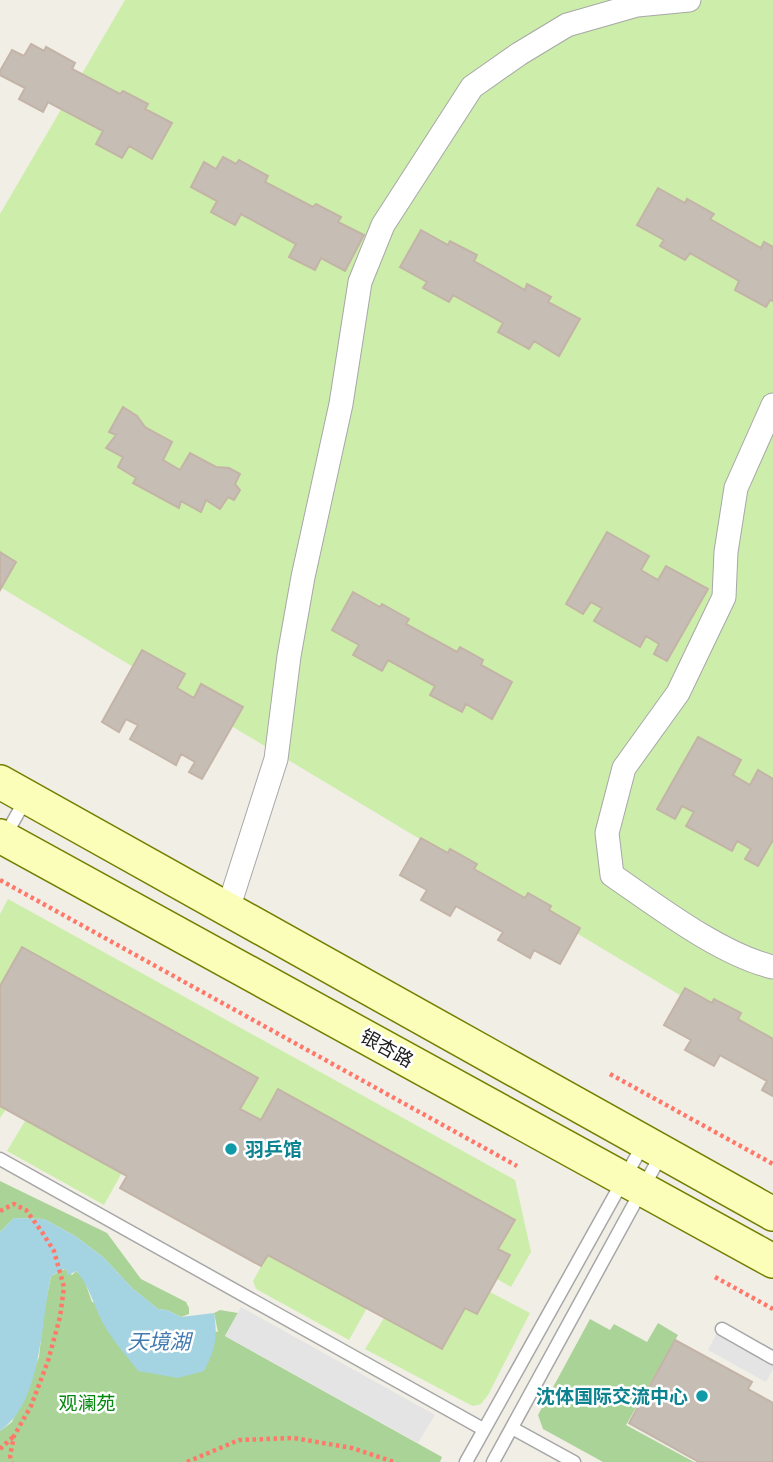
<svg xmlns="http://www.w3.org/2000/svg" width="773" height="1462" font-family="'Archivo Narrow','Noto Sans SC',sans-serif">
  <rect width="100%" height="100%" fill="#f1eee6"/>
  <path fill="#cea" d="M125,0H773V1051L0,587V214Z
    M8,899L515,1180L531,1252L511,1287L497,1279L490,1292L530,1313L488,1395L481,1404L473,1406L463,1401L365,1349L384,1318L367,1308L349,1340L256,1289L253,1281L323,1154L177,1073L104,1205L7,1151L25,1121L6,1109L0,1118V914Z"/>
  <path fill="#aad398" d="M0,1181L107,1233L141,1279L186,1302L189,1308V1314L181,1317L167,1310L158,1309L132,1288L103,1257L75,1236L44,1219L14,1218L0,1232Z
    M65,1269L72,1275L76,1271L84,1279L92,1302L218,1332L214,1313L220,1310L238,1313L225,1336L442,1457L440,1462H0V1431L12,1422L39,1357L44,1311L51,1276Z
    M590,1319L610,1330L614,1324L647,1342L658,1323L678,1335L626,1425L694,1462H603L543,1429L538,1415Z"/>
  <path fill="#e4e4e4" d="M241,1307L435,1415L418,1443L225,1336Z
    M717,1333L773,1364V1369L766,1382L708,1350Z"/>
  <path fill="#a4d4e2" d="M14,1218L44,1219L75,1236L103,1257L132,1288L158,1309L167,1310L181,1317L214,1313C218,1337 215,1350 204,1371L178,1378L138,1371C127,1356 113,1341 104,1325C95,1309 89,1284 76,1271L67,1276L68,1271L64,1269L51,1276C40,1323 43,1401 0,1431V1232Z"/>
  <path fill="#c6bdb5" stroke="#c4b4a7" stroke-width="2" d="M31,44L44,51L46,47L75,63L72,69L120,94L123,91L148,104L145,109L172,123L152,159L129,146L122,158L96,144L103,131L48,102L43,112L19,99L25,88L0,75V71L12,50L24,56Z
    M223,157L236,164L239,160L268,176L265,182L313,207L316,204L341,217L338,222L364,235L345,271L321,258L315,270L289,257L296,244L241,214L235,225L211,212L217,201L191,187L204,162L216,169Z
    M658,188L685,203L687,199L714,214L710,219L761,248L764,242L773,247V301L770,300L766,307L735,290L739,281L690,253L685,260L660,246L664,240L637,225Z
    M421,230L448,245L450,241L477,255L474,261L525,290L527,284L551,297L548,302L580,319L559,356L534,341L529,349L498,332L503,323L453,295L449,302L423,288L427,282L400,267Z
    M123,407L137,416L145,427L172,442L163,460L180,470L190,453L216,467L229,468L240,474L235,484L240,490L234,500L228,497L220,509L206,500L201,512L181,501L179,508L133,483L136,478L118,467L123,457L106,448L116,435L109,432Z
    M607,532L649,556L641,570L658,580L666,566L708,589L667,661L654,654L659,644L646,636L640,647L594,621L602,608L591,602L583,614L566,604Z
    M0,552L16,562L0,590Z
    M353,592L380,607L382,604L409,619L406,624L457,652L460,647L483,660L481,665L512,682L492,719L466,704L462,712L430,695L435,686L388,660L382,671L353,655L359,645L332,630Z
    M142,650L185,674L177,688L194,698L201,684L243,707L202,779L189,772L195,762L181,754L176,765L130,739L138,725L126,719L119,732L102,722Z
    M698,737L741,760L733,775L750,785L758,770L773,779V840L758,866L745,859L751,849L737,841L732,851L686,826L694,812L682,806L675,819L657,809Z
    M421,838L448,853L450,849L477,864L474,869L525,898L528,893L551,906L549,910L580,928L560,964L534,950L530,958L498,940L503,932L456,906L450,916L421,900L427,890L400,875Z
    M22,947L258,1078L240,1109L261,1120L278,1089L515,1220L498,1249L510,1255L477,1314L465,1308L442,1349L268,1255L261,1266L120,1188L127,1176L0,1106V986Z
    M685,988L712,1003L714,999L741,1013L738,1019L773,1039V1096L762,1090L767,1081L720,1055L714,1066L685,1050L691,1040L664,1025Z
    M675,1340L752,1382L748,1389L773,1403V1462H699L629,1423Z"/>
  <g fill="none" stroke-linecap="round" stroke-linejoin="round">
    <defs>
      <path id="lane" d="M5,836L27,797
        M0,1159L483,1429
        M722,1329L773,1358
        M512,1428L574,1462
        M466,1462L644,1143
        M493,1462L662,1153"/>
      <path id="street" d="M773,405L736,488L726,552L724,597L678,693L624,768L607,833L612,875C657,906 721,955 773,967
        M228,909L276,759L289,656L303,577L341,404L360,282L383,225L472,87L519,54L567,25L637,5L689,0"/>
      <path id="secondary" d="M0,782L773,1214
        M0,836L773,1261"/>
    </defs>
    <use href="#lane" stroke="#a7a7a7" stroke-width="15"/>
    <use href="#street" stroke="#a7a7a7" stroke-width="25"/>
    <use href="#secondary" stroke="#727f00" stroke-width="36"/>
    <path stroke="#ff786a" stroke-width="4.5" stroke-dasharray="3.5 3.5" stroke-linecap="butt" d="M0,880L517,1166
      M610,1074L773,1164
      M0,1211L14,1204L26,1210L42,1232L54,1251L64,1287L60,1317L48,1361L31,1406L14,1436L10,1456L12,1462
      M715,1277L773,1309
      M0,1449L13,1437
      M187,1462L239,1440L294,1438L352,1448L394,1462"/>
    <use href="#lane" stroke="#fff" stroke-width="12"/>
    <use href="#street" stroke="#fff" stroke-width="23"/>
    <use href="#secondary" stroke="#fbfeb8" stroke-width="33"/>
  </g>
  <g fill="#0f9aa8" stroke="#fff" stroke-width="2.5">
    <circle cx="231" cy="1149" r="7"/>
    <circle cx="702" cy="1396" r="7"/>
  </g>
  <g text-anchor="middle" stroke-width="5" stroke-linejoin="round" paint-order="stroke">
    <g font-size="19" fill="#202020" stroke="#fff">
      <text transform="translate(387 1048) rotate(29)" y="7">银杏路</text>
    </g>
    <g font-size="19" font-weight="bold" fill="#0d838f" stroke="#fff" text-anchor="start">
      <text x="245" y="1156">羽乒馆</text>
      <text x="688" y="1403" text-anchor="end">沈体国际交流中心</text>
    </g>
    <g font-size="19" fill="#04890e" stroke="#fff">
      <text x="87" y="1410">观澜苑</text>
    </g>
    <g font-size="21" font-style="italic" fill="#427ab0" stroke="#fff">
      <text x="159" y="1349">天境湖</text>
    </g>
  </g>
</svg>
